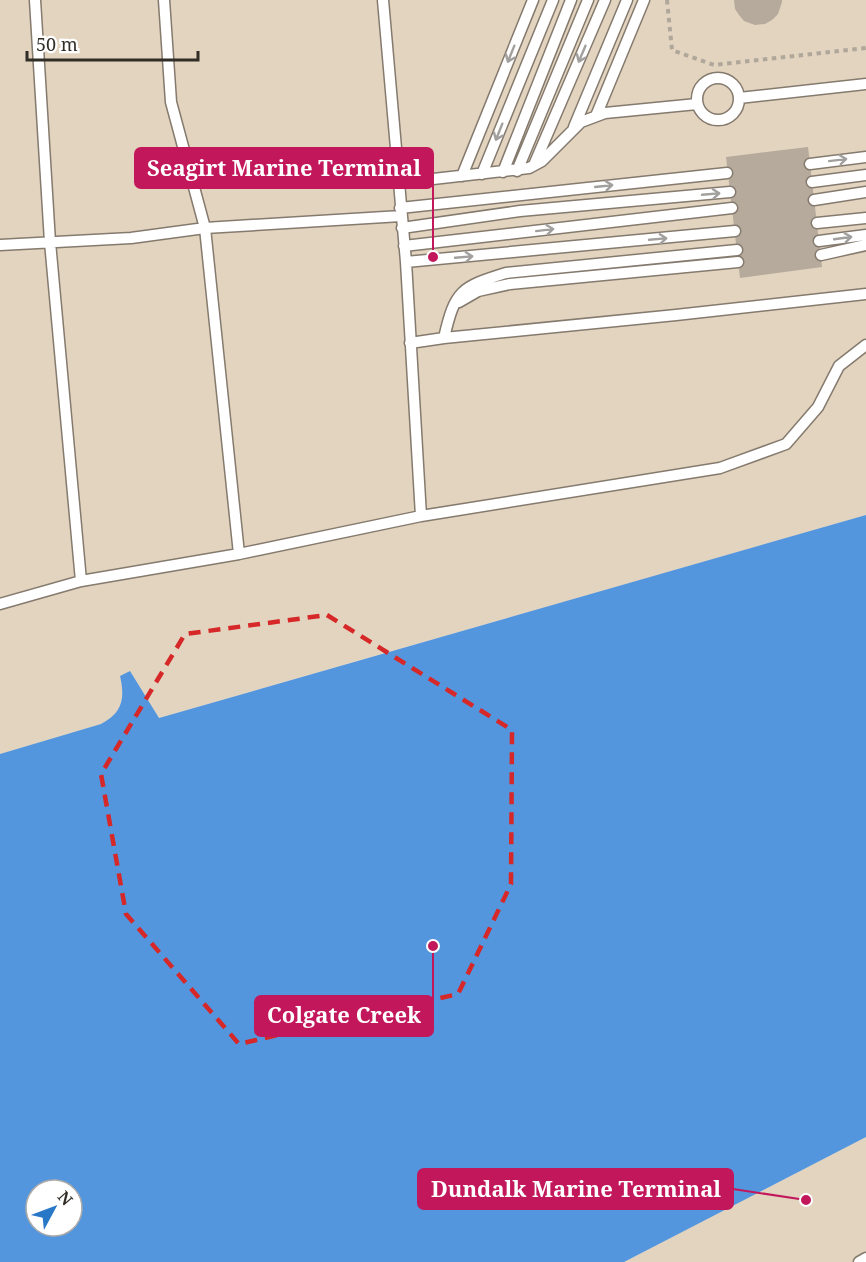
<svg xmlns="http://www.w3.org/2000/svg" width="866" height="1262" font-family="'Noto Serif',serif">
  <rect width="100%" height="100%" fill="#ebdfd1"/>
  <path fill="#e3d4bf" d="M0,0H866V515L158,718L130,672L120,676L123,692L120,706L112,718L101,724L0,754Z
    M866,1137V1262H624Z"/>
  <path fill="#5496de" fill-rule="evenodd" d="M866,515V1137L624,1262H0V754L101,724C123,712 125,698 120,676L130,671L159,718ZM36,1190H72V1226H36Z"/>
  <path fill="#b5aa9c" d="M734,0H782V2L778,14L772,20L765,24L755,25L744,21L739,15L735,9Z
    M808,147L822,267L740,278L726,157Z"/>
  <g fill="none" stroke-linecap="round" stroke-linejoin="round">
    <defs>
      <path id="service" d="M35,0L50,242L81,581
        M164,0L171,102L205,228L239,554
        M383,0L406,262L421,516
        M697 99a21 21 0 1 1 42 0a21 21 0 1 1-42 0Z
        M739,98L866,84
        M596,116L644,0
        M574,127L627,0
        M810,164L866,157
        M534,165L605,0
        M517,171L588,0
        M503,172L571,0
        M482,174L553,0
        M462,176L533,0
        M812,182L866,175
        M398,183L529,168L542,161L581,122L605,113L697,104
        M814,200L866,192
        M400,208L727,173
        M817,223L866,218
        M402,228L520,211L730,192
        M819,241L866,235
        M0,245L131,238L205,228L401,216
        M404,246L732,208
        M821,255L866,245
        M406,262L735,231
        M459,302L478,291L510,284L738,262
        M444,338C455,290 461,287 506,273L737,250
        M410,343L444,338L676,315L866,294
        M0,604L81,581L239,554L421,516L720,468L786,444L818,407L839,366L866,345
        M859,1262L866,1258"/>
    </defs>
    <use href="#service" stroke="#857a6e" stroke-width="13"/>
    <path stroke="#b0a79b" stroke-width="4" stroke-dasharray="4.5 4.5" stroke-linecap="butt" d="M667,0L672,50L714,65L866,48"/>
    <use href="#service" stroke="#fff" stroke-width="10"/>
  </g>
  <defs><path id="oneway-shaft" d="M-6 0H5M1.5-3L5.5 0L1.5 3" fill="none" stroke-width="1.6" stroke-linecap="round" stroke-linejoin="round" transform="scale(1.5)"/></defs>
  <g stroke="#a2a09e">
    <use href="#oneway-shaft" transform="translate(511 54) rotate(112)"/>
    <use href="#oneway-shaft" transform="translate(582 54) rotate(113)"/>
    <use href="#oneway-shaft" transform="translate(499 132) rotate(112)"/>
    <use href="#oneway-shaft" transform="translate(838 160) rotate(-7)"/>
    <use href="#oneway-shaft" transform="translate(604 186) rotate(-6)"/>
    <use href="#oneway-shaft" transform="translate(711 194) rotate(-5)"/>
    <use href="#oneway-shaft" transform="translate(545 230) rotate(-7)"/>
    <use href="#oneway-shaft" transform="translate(843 238) rotate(-8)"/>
    <use href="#oneway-shaft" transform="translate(658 239) rotate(-5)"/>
    <use href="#oneway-shaft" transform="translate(464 257) rotate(-5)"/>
  </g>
  <path fill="none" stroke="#d62828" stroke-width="4.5" stroke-dasharray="12 8" stroke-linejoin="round" d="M327,615L512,730L511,884L458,994L239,1044L126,914L101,774L185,634Z"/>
  <path fill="none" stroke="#c2185b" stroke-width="2" d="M433 257L433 168M433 946L433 1016M806 1200L733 1189"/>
  <g fill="#c2185b" stroke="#fff" stroke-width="2">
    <circle cx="433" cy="257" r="6"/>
    <circle cx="433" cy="946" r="6"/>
    <circle cx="806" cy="1200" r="6"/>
  </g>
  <g fill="#c2185b" stroke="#c2185b" stroke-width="2">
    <rect x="135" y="148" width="298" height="40" rx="6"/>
    <rect x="255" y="996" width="178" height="40" rx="6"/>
    <rect x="418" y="1169" width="315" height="40" rx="6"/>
  </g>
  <g font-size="22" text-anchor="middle" font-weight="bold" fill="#fff">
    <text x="284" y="176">Seagirt Marine Terminal</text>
    <text x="344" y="1023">Colgate Creek</text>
    <text x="576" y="1197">Dundalk Marine Terminal</text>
  </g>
  <g transform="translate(54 1208) rotate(49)"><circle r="28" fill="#ffffff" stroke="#adaba9" stroke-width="1.5"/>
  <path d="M0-4.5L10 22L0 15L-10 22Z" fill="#2878c7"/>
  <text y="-9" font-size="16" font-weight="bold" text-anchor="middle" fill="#312d27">N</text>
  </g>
  <path d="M27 51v9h171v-9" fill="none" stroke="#312d27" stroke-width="3"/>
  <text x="36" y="51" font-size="18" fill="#312d27" stroke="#ffffff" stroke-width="4.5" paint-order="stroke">50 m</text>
</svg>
